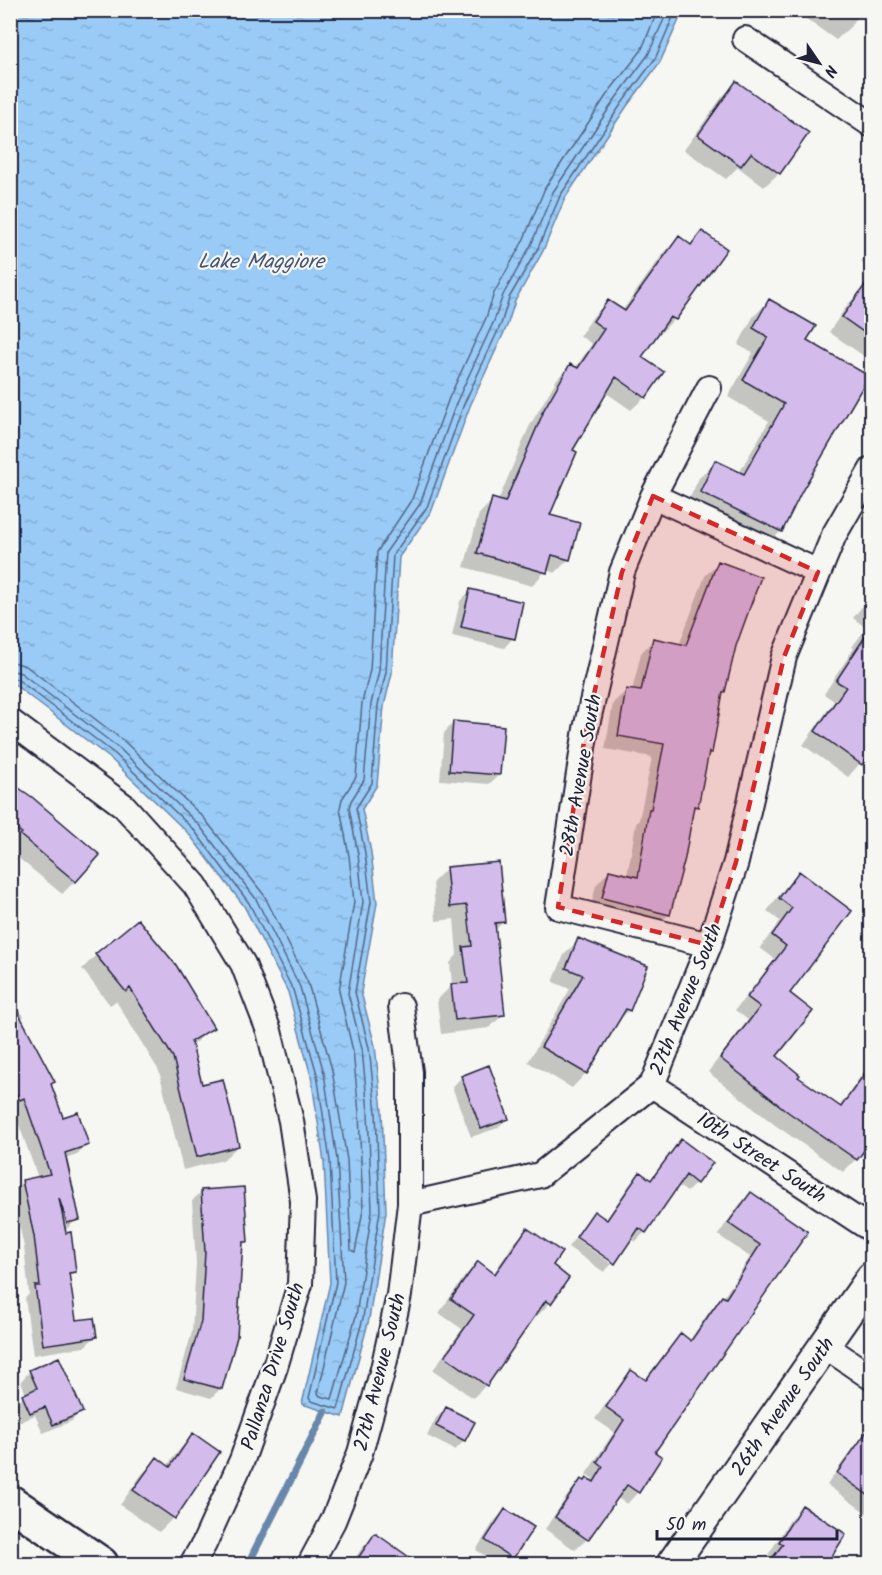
<svg xmlns="http://www.w3.org/2000/svg" width="882" height="1575" font-family="Kalam,sans-serif">
  <defs>
    <pattern id="water-ripples" width="26" height="14" patternUnits="userSpaceOnUse" patternTransform="scale(1.5)"><rect width="26" height="14" fill="#99cbf6"/><path d="M2 4q2-2 4 0t4 0M15 11q2-2 4 0t4 0" fill="none" stroke="#84aed4"/></pattern>
  </defs>
  <rect width="100%" height="100%" fill="#f6f6f2"/>
  <filter id="ink" filterUnits="userSpaceOnUse"><feTurbulence type="fractalNoise" baseFrequency=".0167" numOctaves="2"/><feDisplacementMap in="SourceGraphic" scale="12" xChannelSelector="R" yChannelSelector="G"/><feConvolveMatrix kernelMatrix="1 2 1 2 8 2 1 2 1" color-interpolation-filters="sRGB"/></filter>
  <g filter="url(#ink)">
    <path fill="url(#water-ripples)" stroke="#6987ab" stroke-width="1.5" d="M10,11H683L660,62L627,106L565,198L543,251L515,301L507,326L470,406L432,510L399,557L392,673L384,706L377,785L362,809L371,852L377,903L361,992L375,1046L382,1111L386,1212L369,1319L343,1417L302,1404L330,1283L324,1162L311,1076L288,992L244,906L189,834L111,759L11,682Z"/>
    <path fill="#0003" d="M802,10H862L851,26L836,40L799,14Z
      M736,83L779,173L764,187L738,167L726,179L684,150L722,97Z
      M702,232L725,249L674,319L661,333L658,331L640,357L645,397L631,410L605,392L571,451L548,516L569,559L555,573L546,570L532,586L464,567L479,514L493,500L498,501L529,427L557,379L570,365L575,368L592,344L580,336L594,315L608,302L622,311L665,251L679,238L689,245Z
      M872,245V269L861,262Z
      M862,290L872,291L871,361L829,332L848,304Z
      M769,301L805,341L801,490L781,531L765,547L685,508L699,478L715,462L739,473L769,421L728,397L753,353L738,345L753,317Z
      M718,562L734,646L724,691L722,693L711,752L706,757L696,807L691,812L669,914L656,927L590,911L596,885L609,871L627,876L636,824L639,820L652,757L605,749L613,703L627,690L632,691L641,653L654,639L679,645L705,576Z
      M470,591L513,638L504,648L452,636L460,601Z
      M872,594V768L862,761L848,777L803,745L834,701L824,694L854,648L852,647L866,628L853,618Z
      M453,723L499,775L489,784L440,780L444,733Z
      M10,784L75,881L62,894L10,851Z
      M447,868L503,922L494,931L504,1014L489,1028L441,1034L437,1000L452,985L450,963L457,955L454,919L436,921L433,882Z
      M799,873L788,993L774,1056L796,1078L839,1107L872,1060V1138L856,1159L843,1172L775,1125L708,1072L748,1020L735,1010L775,959L760,948L780,921L767,911L786,886Z
      M578,940L629,1010L615,1024L586,1073L572,1088L528,1062L570,989L553,982L564,955Z
      M96,955L212,1028L191,1046L201,1086L238,1146L223,1160L183,1170L159,1071L116,1001L110,1005L82,969Z
      M10,999L24,1016L21,1019L54,1082L50,1085L62,1119L87,1144L77,1155L65,1159L78,1219L64,1231L74,1272L68,1277L75,1322L95,1337L84,1347L33,1355L25,1298L29,1294L24,1247L12,1192L22,1182L38,1178L13,1108L10,1109Z
      M462,1077L507,1118L498,1128L471,1137L452,1087Z
      M681,1141L696,1183L687,1192L677,1185L645,1232L635,1242L630,1238L614,1261L576,1235L595,1213L605,1221L630,1184L640,1174L649,1181Z
      M202,1191L246,1241L241,1246L220,1389L211,1398L176,1388L192,1332L196,1263L192,1201Z
      M751,1194L806,1232L653,1453L638,1492L627,1504L616,1497L587,1539L575,1550L545,1529L570,1492L582,1481L591,1482L593,1479L586,1474L614,1432L595,1419L620,1384L631,1372L644,1381L670,1347L681,1335L689,1341L711,1309L723,1298L750,1257L718,1235L739,1205Z
      M527,1230L551,1266L550,1303L537,1316L535,1314L486,1385L473,1398L433,1370L462,1329L439,1313L465,1276L478,1263L493,1274L514,1243Z
      M575,1238L612,1264L604,1272L568,1247Z
      M30,1371L81,1411L72,1421L43,1433L35,1415L20,1422L13,1406L26,1395L21,1381Z
      M446,1409L464,1441L455,1450L427,1436L436,1418Z
      M193,1435L173,1518L159,1532L120,1505L142,1474L157,1459L167,1466L179,1450Z
      M864,1438L872,1443V1517L827,1485L852,1449Z
      M803,1507L844,1534L825,1564H766L772,1557L768,1555L790,1520Z
      M505,1511L512,1558L506,1564H498L476,1550L495,1520Z
      M375,1535L402,1554L395,1564H351L362,1548Z"/>
    <g fill="none" stroke-linecap="round" stroke-linejoin="round">
      <path stroke="#526686" stroke-width="1.5" d="M10,661L26,666L125,742L204,818L264,895L308,983L332,1070L347,1160L351,1250L355,1252L363,1210L359,1113L353,1051L339,991L354,902L349,856L340,808L342,799L356,777L362,703L370,670L377,552L412,499L449,398L486,318L494,293L523,241L545,188L608,93L641,51L658,10
        M10,670L21,673L120,749L199,825L256,899L300,987L324,1073L337,1160L344,1282L318,1393L320,1396L332,1399L356,1316L372,1211L368,1112L362,1049L348,993L363,902L358,854L349,808L351,801L364,780L371,704L379,671L386,552L420,504L457,401L494,321L503,295L531,245L553,192L616,98L648,55L668,10
        M10,678L17,679L115,754L194,830L249,903L293,990L317,1074L330,1161L336,1282L309,1398L311,1401L338,1409L363,1318L380,1211L376,1112L369,1048L355,992L371,902L365,853L356,808L372,783L378,705L386,672L393,555L427,507L464,404L501,324L509,298L538,248L560,196L622,103L655,59L676,10"/>
      <path stroke="#6987ab" stroke-width="8" d="M248,1564L325,1412"/>
    </g>
    <path fill="#d3bcec" stroke="#22223b" stroke-width="1.5" d="M736,81L809,133L780,174L751,153L741,166L698,135Z
      M702,231L727,249L676,320L670,317L642,357L664,372L646,398L616,377L573,450L577,452L550,515L580,523L570,560L552,555L547,573L477,553L492,498L505,502L543,413H542L570,364L578,368L604,329L593,321L608,300L625,311L679,236L691,245Z
      M872,275V338L842,317Z
      M769,299L816,326L807,340L869,376L802,491L782,532L700,492L715,460L744,474L784,404L743,380L768,337L753,328Z
      M718,561L761,577L736,646L725,692H723L712,753L709,752L698,807L694,806L685,858L670,915L602,898L609,870L638,877L649,809H651L664,744L618,736L626,689L641,691L653,638L686,645Z
      M470,589L523,602L515,639L461,627Z
      M872,626V751L862,765L815,731L846,687L836,681Z
      M453,721L504,726L500,775L449,771Z
      M10,782L32,797L100,855L76,882L20,835L22,833L10,825Z
      M499,862L505,922L495,923L505,1015L455,1020L451,984L468,983L463,947L472,946L467,905L450,907L446,867Z
      M799,871L852,911L790,993L813,1011L777,1056L800,1075L798,1077L841,1107L872,1063V1140L857,1160L788,1112L720,1058L760,1007L747,997L786,946L772,935L792,908L779,898Z
      M138,919L176,965L214,1028L191,1041L202,1084L223,1079L239,1146L197,1157L173,1057L130,988L126,992L95,954Z
      M578,938L648,966L630,1011L626,1009L587,1074L541,1047L583,975L566,968Z
      M10,997L55,1082L51,1084L63,1117L78,1112L89,1145L65,1153L80,1220L67,1223L59,1198L66,1233L71,1232L76,1272L69,1273L76,1320L94,1318L97,1337L43,1345L35,1286H40L34,1236L22,1180L50,1174L24,1098L20,1100L10,1082Z
      M489,1065L509,1119L481,1129L461,1076Z
      M681,1139L713,1163L697,1184L686,1175L646,1233L639,1228L615,1264L576,1237L594,1211L607,1220L640,1172L651,1180Z
      M244,1187L248,1242H243L237,1337L222,1389L184,1379L201,1321L205,1252L201,1190Z
      M751,1192L808,1232L655,1452L662,1457L639,1493L627,1485L588,1540L555,1517L581,1479L585,1481L587,1478L594,1482L603,1467L597,1462L624,1420L606,1407L631,1370L646,1380L681,1333L691,1341L722,1296L726,1298L760,1245L728,1223Z
      M527,1228L562,1252L553,1265L569,1278L551,1304L546,1300L487,1386L445,1356L474,1315L451,1299L478,1261L495,1274Z
      M59,1357L83,1412L53,1425L45,1407L30,1413L22,1395L37,1388L29,1370Z
      M446,1407L475,1422L465,1441L436,1426Z
      M872,1424V1498L837,1473Z
      M193,1433L220,1452L175,1519L133,1490L157,1457L170,1467Z
      M802,1505L846,1534L827,1564H768L783,1544L779,1542Z
      M505,1509L534,1527L513,1559L485,1540Z
      M375,1533L419,1564H354Z"/>
    <g fill="none" stroke-linecap="round" stroke-linejoin="round">
      <defs>
        <path id="minor" d="M745,39L872,125
          M709,388L653,496L622,572L586,729L558,907L709,945
          M653,496L818,572
          M10,721L124,806L195,885L243,964L269,1031L291,1121L303,1201L300,1284L275,1367L242,1460L204,1544L192,1564
          M652,1085L872,1230
          M410,1204L540,1175L652,1085L709,945L736,862L784,657L834,535L872,469
          M824,1345L872,1378
          M310,1564L333,1521L360,1453L383,1369L399,1295L410,1204V1072L401,1006"/>
        <path id="tertiary" d="M672,1564L872,1277"/>
        <path id="secondary" d="M10,1502L101,1564"/>
      </defs>
      <use href="#minor" stroke="#22223b" stroke-width="28"/>
      <use href="#tertiary" stroke="#22223b" stroke-width="34"/>
      <use href="#secondary" stroke="#22223b" stroke-width="38"/>
      <use href="#minor" stroke="#f6f6f2" stroke-width="24"/>
      <use href="#tertiary" stroke="#f6f6f2" stroke-width="30"/>
      <use href="#secondary" stroke="#f6f6f2" stroke-width="33"/>
    </g>
  </g>
  <path fill="#d62828" fill-opacity="0.2" stroke="#d62828" stroke-width="4.5" stroke-dasharray="12 8" stroke-linejoin="round" d="M653,496L818,572L784,657L736,862L709,945L558,907L586,729L622,572Z"/>
  <g text-anchor="middle" stroke-width="4.5" stroke-linejoin="round" paint-order="stroke">
    <g font-size="20" fill="#22223b" stroke="#f6f6f2">
      <text transform="translate(580 775) rotate(-80)" y="7">28th Avenue South</text>
      <text transform="translate(685 999) rotate(-68)" y="7">27th Avenue South</text>
      <text transform="translate(762 1157) rotate(33)" y="7">10th Street South</text>
      <text transform="translate(272 1366) rotate(-73)" y="7">Pallanza Drive South</text>
      <text transform="translate(379 1372) rotate(-76)" y="7">27th Avenue South</text>
      <text transform="translate(782 1406) rotate(-55)" y="7">26th Avenue South</text>
    </g>
    <g font-size="21" font-style="italic" fill="#465573" stroke="#f6f6f2">
      <text x="261" y="268">Lake Maggiore</text>
    </g>
  </g>
  <rect width="882" height="1575" fill="none" stroke="#f6f6f2" stroke-width="36"/>
  <rect x="18" y="18" width="846" height="1539" fill="none" stroke="#22223b" stroke-width="2" filter="url(#ink)"/>
  <g transform="translate(819 63) rotate(125)" stroke="#f6f6f2" stroke-width="4.5" paint-order="stroke">
  <path d="M0-4.5L10 22L0 15L-10 22Z" fill="#22223b"/>
  <text y="-9" font-size="16" font-weight="bold" text-anchor="middle" fill="#22223b">N</text>
  </g>
  <path d="M657 1530v9h180v-9" fill="none" stroke="#22223b" stroke-width="3"/>
  <text x="666" y="1530" font-size="18" fill="#22223b" stroke="#f6f6f2" stroke-width="4.5" paint-order="stroke">50 m</text>
</svg>
